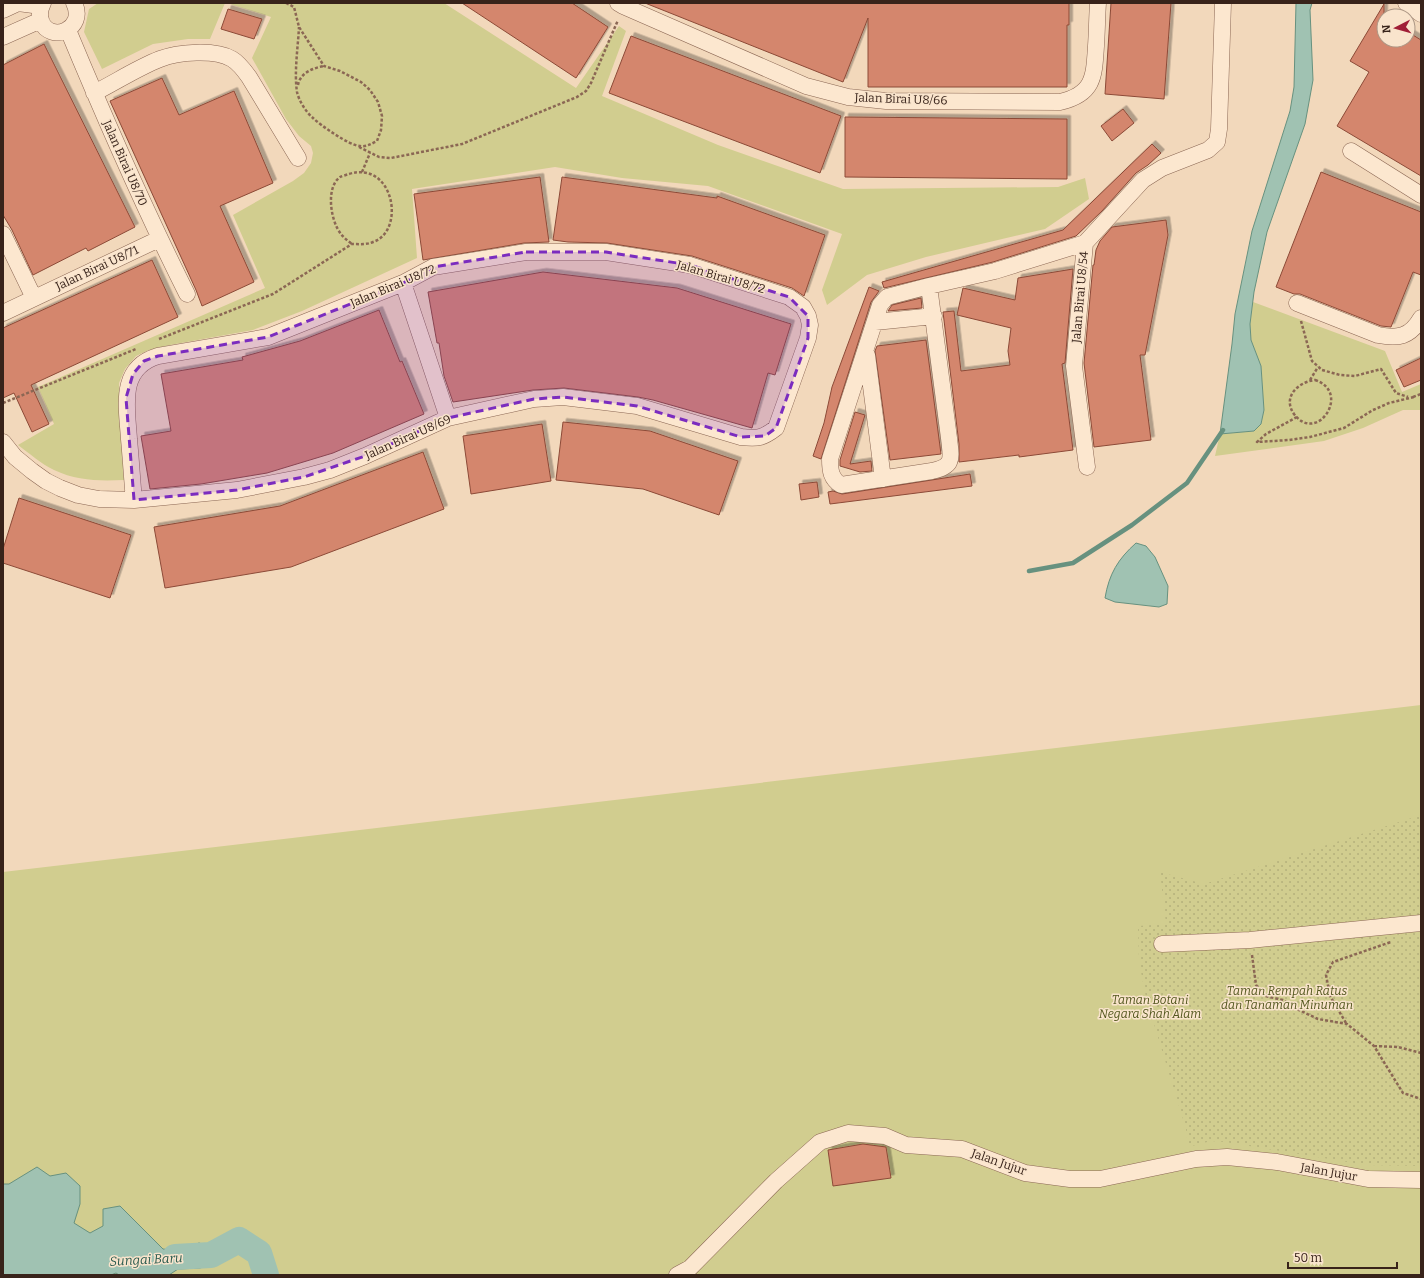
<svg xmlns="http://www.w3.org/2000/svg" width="1424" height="1278" font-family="Bitter,serif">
  <defs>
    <pattern id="garden-dots" width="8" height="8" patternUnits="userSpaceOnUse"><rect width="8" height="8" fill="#d1cd8f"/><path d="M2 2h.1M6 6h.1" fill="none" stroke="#b4b07b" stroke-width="1.8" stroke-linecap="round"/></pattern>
    <filter id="shadow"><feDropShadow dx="3.5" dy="-3.5" stdDeviation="0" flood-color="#0004"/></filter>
  </defs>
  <rect width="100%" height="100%" fill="#f2d8bb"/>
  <path fill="#d1cd8f" d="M98,3H225L210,39H188L153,44L102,69L84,32L89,9Z
    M227,3H444L576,88L619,26L626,31L602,96L718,145L843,189L1058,187L1085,178L1089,199L1045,229L926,257L867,275L827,305L822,290L842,234L708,186L622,178L555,167L412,189L417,258L302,311L253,330L170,345L149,350L136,356L125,369L119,383L124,480C99,481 77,481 54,470C41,464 29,453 18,445L54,424L38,387L265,288L233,215L293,181L304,173L311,163L313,153L311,146L299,136L286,119L252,58L271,17Z
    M1253,302L1385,351L1402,392L1421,384V410H1403L1363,428L1324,441L1215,456L1220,434L1254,431L1261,424L1264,410L1261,366L1251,340L1250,324Z
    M1421,705V1275H3V872Z"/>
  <path fill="url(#garden-dots)" d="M1421,815V1166L1366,1165L1225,1142L1211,1141L1188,1147L1186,1129L1146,998L1139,962L1138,926L1166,924L1160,872L1204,884Z"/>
  <path fill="#a0c2b2" stroke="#67917f" d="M1296,3H1312L1310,10L1313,80L1305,124L1267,232L1254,292L1250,324L1251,340L1261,366L1264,410L1261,424L1254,431L1220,434L1232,344L1235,314L1252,231L1290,111L1294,87Z
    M1136,543L1146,546L1155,557L1168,586L1167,604L1159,607L1115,602L1105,598C1109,574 1118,559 1136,543Z
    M37,1167L50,1176L66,1173L80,1186V1204L74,1223L90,1233L103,1226V1209L120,1206L163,1249L177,1251L199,1243L212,1247L210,1265L200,1268L178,1269L169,1275H119L116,1273L111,1275H3V1184H9Z"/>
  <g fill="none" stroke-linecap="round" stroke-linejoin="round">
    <path stroke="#67917f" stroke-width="4.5" d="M1029,571L1073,563L1132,525L1187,483L1223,430"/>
    <path stroke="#a0c2b2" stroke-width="26" d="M175,1257L211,1255L239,1240L259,1253L266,1275"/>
  </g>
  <path fill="#d4866d" stroke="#8c4a37" filter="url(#shadow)" d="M462,3H572L608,27L576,78Z
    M645,3H1069V25H1067V87H868V18L843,82Z
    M1111,3H1171L1164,99L1105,94Z
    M1384,4V40H1408V32L1421,40V176L1337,126L1369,72L1350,61Z
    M228,9L262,19L254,39L221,29Z
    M631,36L841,116L820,173L609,93Z
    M44,44L135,227L88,251L86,248L33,275L12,230L3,215V65Z
    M162,78L179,115L234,91L273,183L220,206L254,282L202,306L196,290L110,101Z
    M1123,109L1134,123L1112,141L1101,126Z
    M845,117L1067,119V179L845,177Z
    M1152,144L1161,153L1148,165L1136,173L1102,211L1076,236L993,262L884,288L882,282L1063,230Z
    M1321,172L1421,212V275L1413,272L1391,327L1381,326L1300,294H1294L1276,287Z
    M540,177L549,242L524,243L423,260L414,194Z
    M562,177L717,198V196L825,235L804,296L792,288L692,256L607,243L568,242L553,240Z
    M1166,220L1168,235L1145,355H1140L1151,440L1094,447L1084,363L1093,265H1094L1096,250L1100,241L1112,227Z
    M152,260L178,317L31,385L49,424L32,432L14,393L3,398V328Z
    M1073,269L1065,363L1062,364L1073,450L1019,457V455L959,462V444L943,312L954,311L961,371L1010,365L1008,351L1011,328L957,315L963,288L1015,300L1018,278Z
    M543,272L677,288L791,324L775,375L768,373L752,428L653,400L638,397L564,388L533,390L453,402L444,376L439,343H437L428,292Z
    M869,287L879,291L871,302L821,459L813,456L824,423L832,387Z
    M921,298L922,308L888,311L892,305Z
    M379,310L400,362L402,361L424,414L333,453L267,473L201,484L150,489L141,436L171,431L161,374L243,360L242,357L300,341Z
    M926,340L941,454L890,460L875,351L877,346Z
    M1421,358V380L1404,387L1396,370Z
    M855,412L865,415L850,464L871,461L872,471L860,472L840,466V460Z
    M563,422L650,431L738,461L719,515L643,489L556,480Z
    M542,424L551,481L471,494L463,436Z
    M423,452L444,509L291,567L165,588L154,527L280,506Z
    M970,474L972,486L830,504L828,492L833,491L842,494Z
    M817,482L819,497L801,500L799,484Z
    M19,498L131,535L110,598L3,563V549Z
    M863,1144L886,1147L891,1178L833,1186L828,1150Z"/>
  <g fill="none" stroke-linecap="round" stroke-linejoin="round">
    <defs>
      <path id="minor" d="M43,3C40,9 39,15 41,21C50,44 87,29 74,3
        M618,3L623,6L806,86L848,97L886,101L1060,102C1094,94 1094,77 1096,46C1097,32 1097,17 1098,3
        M1406,3L1421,14
        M3,10L18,3L41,6
        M68,30C105,119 144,208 187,294
        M3,37L41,20
        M94,93C116,82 137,68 160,59C178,52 215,49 232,59C239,63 244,70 249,77L298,158
        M1351,151L1421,195
        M3,234L34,298
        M403,283L448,418
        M929,286L949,438C951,458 955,466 932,471L841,485C831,479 830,471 830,459L880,305L887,297L929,286L995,271L1085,243
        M1297,303L1378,335C1398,339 1410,337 1421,318
        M3,313L159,239
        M875,322L934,316
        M867,355L883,479
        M3,442L15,457L32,471L46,481L60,488L78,495L99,499L134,500L237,490L304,477L330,470L365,456L448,418L534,399L563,397L637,406L741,437C758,439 763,438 776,428L808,338L810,325L808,316L803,307L789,297L690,265L606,252H526L433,267L403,283L268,337L158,356C118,368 127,407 129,439C131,460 132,480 134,500
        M1087,467L1074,366L1085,243L1143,180L1162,168L1208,150L1217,142L1219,129L1223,3
        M1162,944L1250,940L1421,923
        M677,1275L690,1268L776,1181L820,1142L848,1133L885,1136L906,1145L962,1149L1025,1173L1070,1179H1100L1196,1159L1227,1157L1277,1162L1368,1179L1421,1180"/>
    </defs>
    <use href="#minor" stroke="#8b6754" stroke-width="17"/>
    <path stroke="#8b6754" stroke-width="2.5" stroke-dasharray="3 2" stroke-linecap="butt" d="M286,3L294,7L299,27L324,66L340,71L361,82L370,90L378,102L382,116L381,130L377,141C371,144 366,147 360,146C350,146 320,125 313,118C306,112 299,101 297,92C294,72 298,47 299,27
      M298,85C300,73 313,68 324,66
      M359,147L379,157L391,158L462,144L577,97L586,91L591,83L618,20
      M362,172L370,153
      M1301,321L1312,361L1322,370L1340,375L1355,376L1381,369L1396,393L1408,397
      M159,339L273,294L352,244C359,244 366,245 373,242C406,231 394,160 349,174C346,175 342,176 340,177C325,188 331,222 341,234C344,238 348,241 352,244
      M1310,380L1318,367
      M1315,380C1352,392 1317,445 1294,414C1282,397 1298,382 1315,380Z
      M1413,397L1421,394
      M3,403L136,349
      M1297,417L1266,434L1257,442L1289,440L1310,437L1344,428L1373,410L1389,403L1414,397
      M1252,955L1256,985L1265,996L1283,1000L1299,1010L1318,1019L1347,1024L1374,1046L1403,1093L1421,1099
      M1346,1023L1330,996L1326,975L1333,962L1391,942
      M1374,1046L1398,1047L1421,1053"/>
    <use href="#minor" stroke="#fce7cf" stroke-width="16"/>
  </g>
  <path fill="#7b2cbf" fill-opacity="0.2" stroke="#7b2cbf" stroke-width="3" stroke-dasharray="8 5" stroke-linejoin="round" d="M526,252H606L690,265L789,297L808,316V338L776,428L765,436L741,437L637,406L563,397L534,399L448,418L365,456L304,477L237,490L134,500L126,398L133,374L144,361L158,356L268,337L403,283L433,267Z"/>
  <g text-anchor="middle" stroke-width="3" stroke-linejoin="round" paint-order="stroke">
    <g font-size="12" fill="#38231a" stroke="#f9e4cc">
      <text transform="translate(901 99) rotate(2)" y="4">Jalan Birai U8/66</text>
      <text transform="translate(125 163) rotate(66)" y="4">Jalan Birai U8/70</text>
      <text transform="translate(97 268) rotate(-25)" y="4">Jalan Birai U8/71</text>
      <text transform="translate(721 277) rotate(16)" y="4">Jalan Birai U8/72</text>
      <text transform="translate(393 286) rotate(-23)" y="4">Jalan Birai U8/72</text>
      <text transform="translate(1080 297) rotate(-85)" y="4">Jalan Birai U8/54</text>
      <text transform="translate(408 437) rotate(-24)" y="4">Jalan Birai U8/69</text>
      <text transform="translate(999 1162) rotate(19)" y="4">Jalan Jujur</text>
      <text transform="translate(1329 1172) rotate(10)" y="4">Jalan Jujur</text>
    </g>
    <g font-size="12" font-style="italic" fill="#53571e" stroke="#f9e4cc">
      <text x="1287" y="995">Taman Rempah Ratus<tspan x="1287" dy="14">dan Tanaman Minuman</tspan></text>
      <text x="1150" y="1004">Taman Botani<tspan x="1150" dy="14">Negara Shah Alam</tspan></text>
    </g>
    <g font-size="13" font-style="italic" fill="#285a4e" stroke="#f9e4cc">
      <text transform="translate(146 1259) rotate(-3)" y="5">Sungai Baru</text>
    </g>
  </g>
  <rect width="1424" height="1278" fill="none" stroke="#38231a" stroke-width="8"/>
  <g transform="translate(1396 28) rotate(264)"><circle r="19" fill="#f9e4cc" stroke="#ac9785"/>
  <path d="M0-3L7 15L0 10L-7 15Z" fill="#a01e36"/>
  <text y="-6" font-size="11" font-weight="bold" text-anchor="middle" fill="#38231a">N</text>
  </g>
  <path d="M1288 1262v6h109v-6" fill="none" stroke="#38231a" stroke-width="2"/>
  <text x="1294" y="1262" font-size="12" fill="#38231a" stroke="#f9e4cc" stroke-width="3" paint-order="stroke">50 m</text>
</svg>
